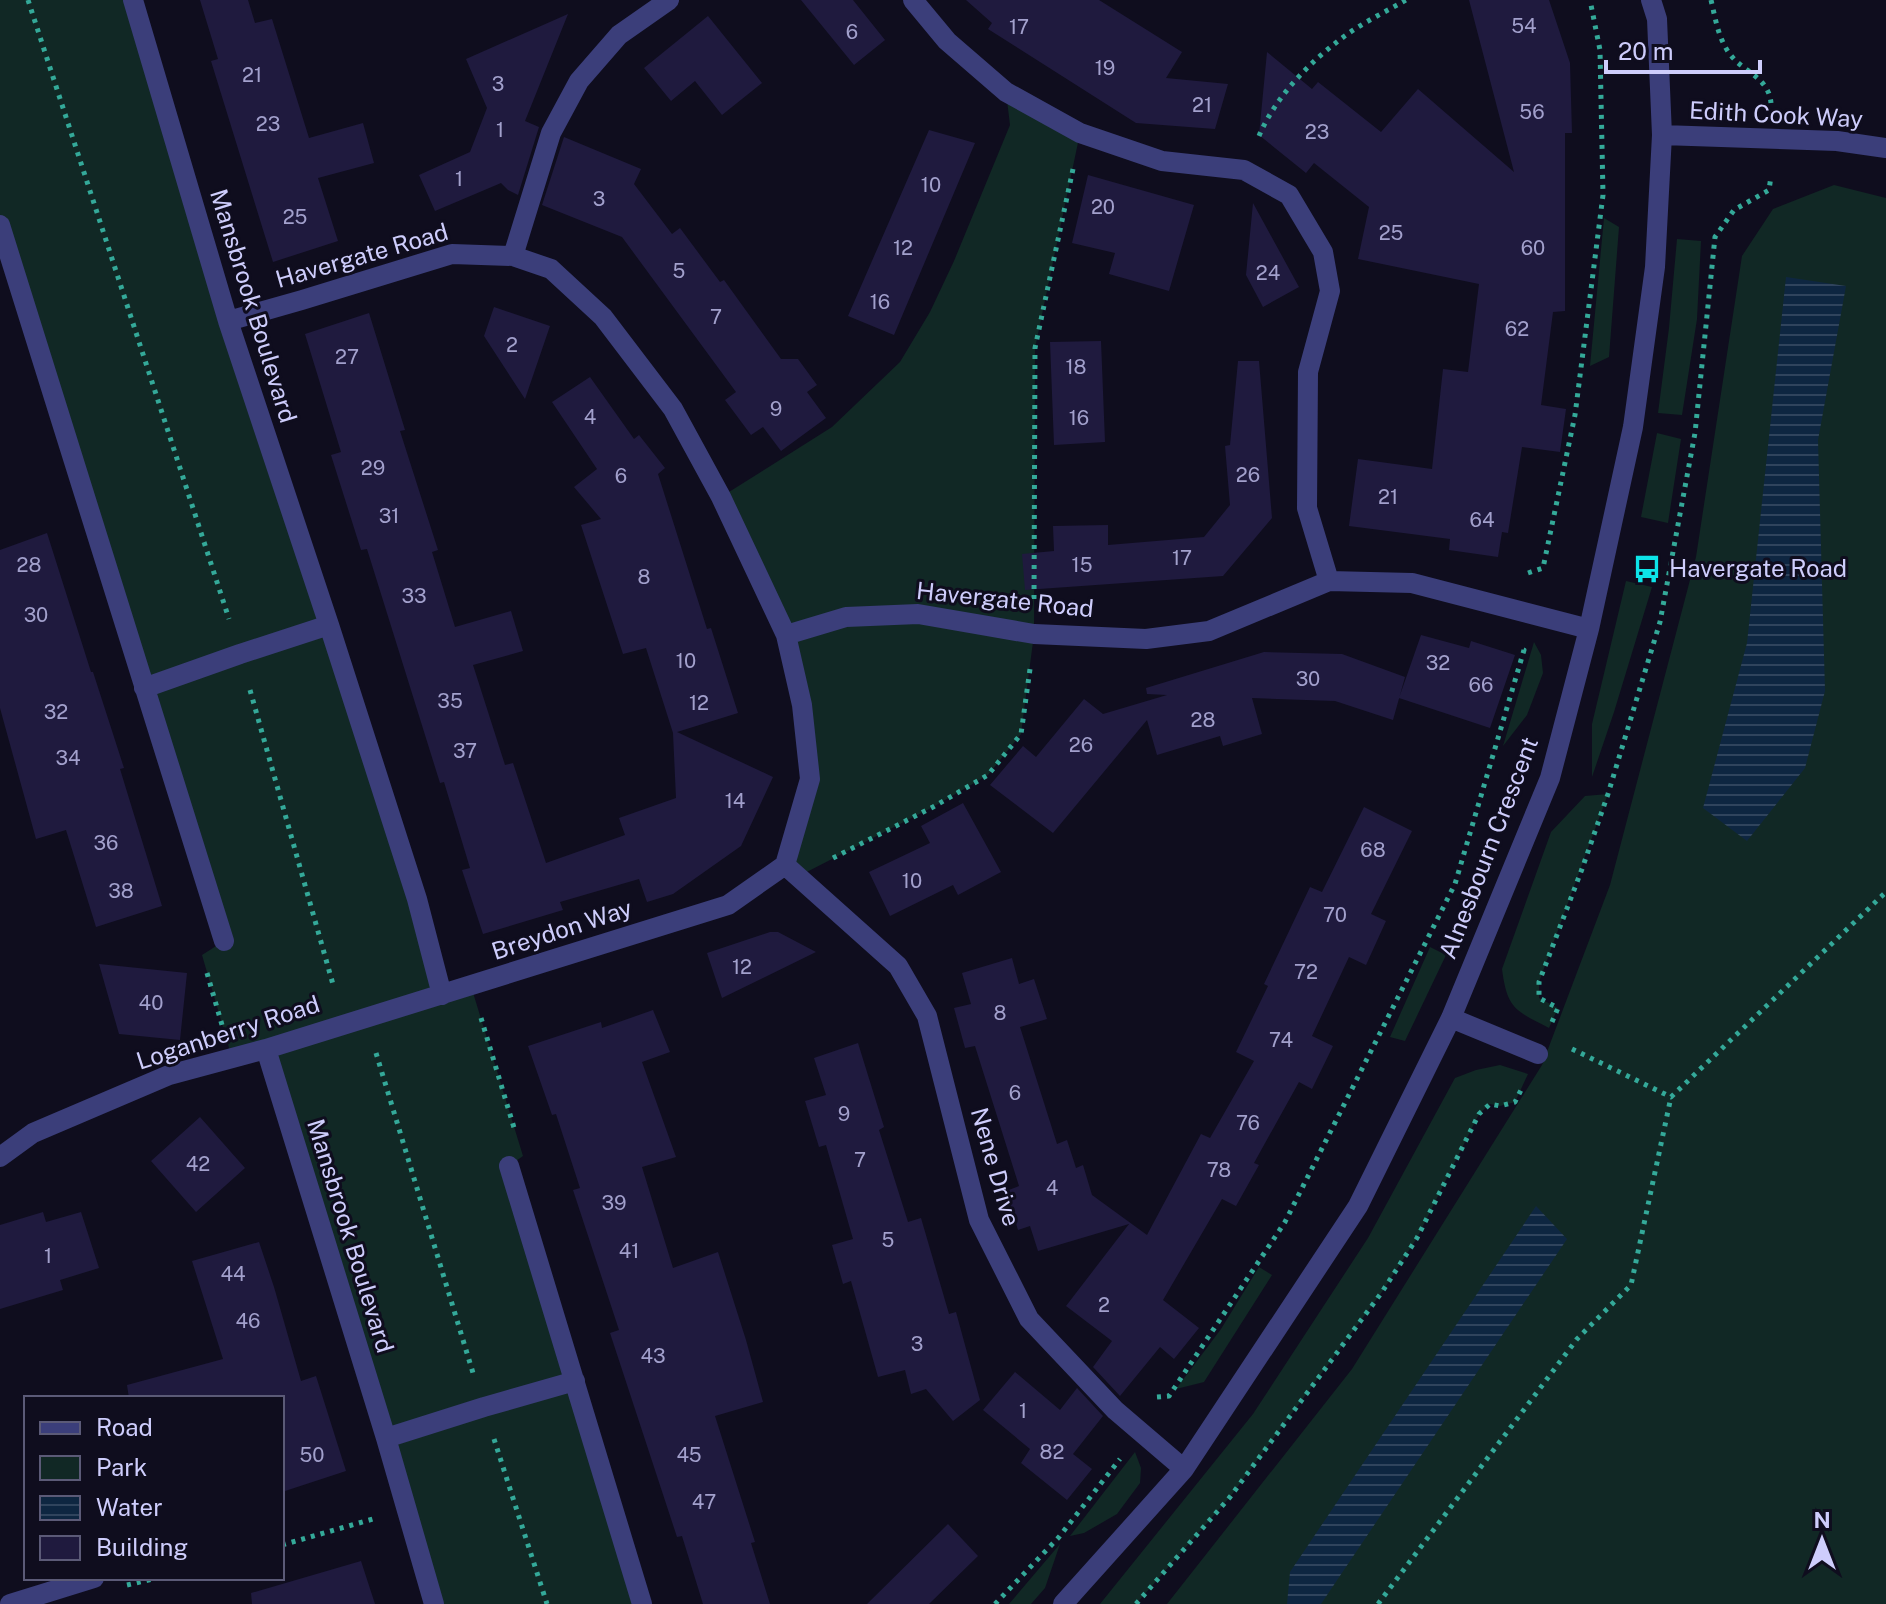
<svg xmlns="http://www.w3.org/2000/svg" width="1886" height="1604" font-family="'Public Sans',sans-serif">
  <defs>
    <pattern id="water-rules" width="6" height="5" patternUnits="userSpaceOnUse" patternTransform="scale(2)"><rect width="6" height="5" fill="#0e2641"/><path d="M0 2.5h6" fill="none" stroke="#30445d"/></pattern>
  </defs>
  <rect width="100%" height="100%" fill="#0f0d1e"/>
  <path fill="#112825" d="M0,0H133L442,994L471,986L523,1156L509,1166L642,1604H435L266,1050L232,1058L202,955L224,941L0,225Z
    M1006,92L1080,133L1035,348L1034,634L1021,734L988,775L933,807L797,877L785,865L810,779L786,635L721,497L832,427L900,362L930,312L954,261L1010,125Z
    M1834,185L1886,198V1604H1167L1352,1369L1542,1065L1610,885L1696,557L1742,256L1773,209Z
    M1604,218L1619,227L1609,357L1590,366Z
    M1677,239L1701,241L1697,319L1682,415L1658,413L1669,328Z
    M1657,433L1681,439L1668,523L1641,517Z
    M1626,581L1652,587L1614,712L1592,777V724Z
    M1534,642L1541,655L1543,673L1527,715L1503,746Z
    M1608,794L1539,982V998L1558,1008L1549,1028C1516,1011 1507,1009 1502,969L1551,832L1585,796Z
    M1430,947L1446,955L1405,1041L1390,1037Z
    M1500,1065L1528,1074L1515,1102L1500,1106L1490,1104L1479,1114L1417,1238L1382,1292L1230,1497L1136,1604H1100L1253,1414L1368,1238L1455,1078L1476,1070Z
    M1259,1267L1272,1275L1204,1382L1176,1389L1221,1329Z
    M1135,1452L1141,1468L1140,1483L1117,1514L1084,1533L1070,1536Z
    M1060,1544L1045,1588L1031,1604H1009Z"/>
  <path fill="url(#water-rules)" d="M1786,277L1846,286L1818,440L1825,691L1805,768L1747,841L1703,808L1747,643Z
    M1536,1206L1567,1239L1321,1604H1287L1290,1572Z"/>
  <path fill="#1f1a3e" d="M200,0H248L255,23L272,19L309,138L363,123L374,163L318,178L338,241L273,262L211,61L218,59Z
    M801,0H853L885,40L854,65Z
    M966,0H1099L1182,52L1166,78L1228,84L1215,129L1136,123L988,29L992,23Z
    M1469,0H1549L1570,63L1572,133H1565V311L1553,312L1541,405L1566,409L1560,452L1522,447L1508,533L1502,532L1498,557L1449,550L1450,539L1349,526L1358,459L1432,469L1443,369L1468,372L1479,284L1358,259L1369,207L1314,163L1306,173L1259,135L1267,52L1312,89L1318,82L1381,132L1418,89L1514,172Z
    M568,14L525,121L539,127L518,195L508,190L501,183L435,211L419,175L470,152L487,108L466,59Z
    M708,16L762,83L722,115L695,81L671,101L644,68Z
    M929,130L975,143L894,335L848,316Z
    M564,137L641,169L634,184L672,234L680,228L720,282L724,280L781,359H798L817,385L807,392L826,418L781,451L763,427L751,435L725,400L736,392L622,237L542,205Z
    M1088,175L1194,205L1169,291L1109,274L1115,253L1072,243Z
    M1253,203L1299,287L1263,307L1246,275Z
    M494,307L550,326L525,399L484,336Z
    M369,313L405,430L400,431L438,550L432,552L455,627L511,611L523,651L473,665L505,765L513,763L546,863L625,835L619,818L676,798L673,733L646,648L623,654L581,525L601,519L574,487L597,469L552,402L590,377L634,439L639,435L665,468L658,474L707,629L711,628L738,713L677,732L773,777L741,846L673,894L647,902L639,879L560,902L563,910L483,934L462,870L470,868L444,782L440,783L367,549L361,550L331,455L341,452L305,334Z
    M1101,341L1105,442L1054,445L1050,342Z
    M1238,361H1259L1272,518L1223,576L1025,590L1022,554L1054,551L1053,526L1108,525V545L1204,537L1230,505L1225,446L1230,445Z
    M47,533L91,672H93L124,768L120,769L162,906L96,927L66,830L36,839L0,708V550Z
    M1421,635L1469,648L1471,641L1515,655L1490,728L1399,698Z
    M1264,652L1342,654L1405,677L1393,720L1335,701L1252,698L1262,734L1223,746L1220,736L1157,755L1147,720L1053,833L990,785L1023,746L1036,757L1084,699L1103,714L1167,695L1147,694L1146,688Z
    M963,803L1001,872L958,895L953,885L890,916L869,872L930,843L921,826Z
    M1364,807L1412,831L1371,914L1386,921L1366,965L1349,957L1312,1036L1333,1046L1312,1089L1299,1082L1254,1163L1259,1165L1236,1206L1222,1199L1163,1300L1199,1328L1174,1359L1160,1347L1120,1396L1093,1367L1112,1341L1066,1306L1129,1224L1038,1251L1030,1226L1018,1230L1006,1191L1019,1186L975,1046L965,1048L954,1008L971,1004L962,973L1012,958L1019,984L1034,979L1047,1019L1020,1027L1057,1144L1067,1140L1076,1168L1083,1165L1092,1195L1147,1235L1201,1134L1210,1138L1254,1061L1236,1052L1268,986L1264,984L1310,887L1322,892Z
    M770,932H778L816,952L722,998L707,953Z
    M99,964L187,973L180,1040L119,1034Z
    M653,1010L670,1052L642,1062L676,1157L642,1167L673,1268L718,1252L746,1340L763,1402L715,1416L755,1542L751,1543L770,1604H703L682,1536L677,1537L610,1333L619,1330L573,1190L580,1188L556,1114L552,1115L528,1046L601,1022L602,1028Z
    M858,1043L884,1127L879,1130L908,1222L921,1218L949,1314L956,1312L980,1400L953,1421L926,1389L911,1394L905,1370L878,1377L851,1281L843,1284L832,1245L853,1239L826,1145L819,1147L805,1101L826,1095L814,1058Z
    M200,1117L245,1168L196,1212L151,1161Z
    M43,1212L46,1222L81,1212L99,1268L60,1280L63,1290L0,1309V1225Z
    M259,1242L274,1287L301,1381L316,1376L346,1471L282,1492V1398H129L127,1385L223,1359L192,1261Z
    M1015,1372L1060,1410L1077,1388L1103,1416L1073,1454L1092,1469L1067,1500L1021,1463L1030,1449L983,1410Z
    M948,1524L978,1556L929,1604H867Z
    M361,1561L375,1604H252L251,1593Z"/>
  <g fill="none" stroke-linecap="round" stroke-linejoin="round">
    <path stroke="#34a999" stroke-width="5" stroke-dasharray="4 6" stroke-linecap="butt" d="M28,0L229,619
      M1711,0C1716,21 1719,44 1735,60C1748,73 1769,80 1771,103
      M1259,136C1276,96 1309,63 1342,38C1362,23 1385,12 1406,0
      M1528,573L1543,568L1575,415L1603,195L1600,50L1590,0
      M1034,599L1035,348L1073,169
      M250,690L334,988
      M833,858L933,807L988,775L1021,734L1030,669
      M207,973L222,1025
      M481,1018L515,1131
      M1552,1022L1558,1008L1539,998V982L1582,869L1608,794L1660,622L1695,433L1715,237L1734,210L1769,190L1771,176
      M1572,1049L1671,1097L1886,892
      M376,1053L473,1373
      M1157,1397L1169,1396L1285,1222L1455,884L1524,650L1521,649
      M494,1439L547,1604
      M282,1545L373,1519
      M127,1585L157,1578
      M995,1604L1059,1537L1120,1459
      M1136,1604L1230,1497L1382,1292L1417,1238L1479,1114L1490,1104L1500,1106L1515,1102L1523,1086
      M1378,1604L1577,1339L1631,1285L1671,1097"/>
    <path stroke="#3b3e7a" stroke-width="20" d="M133,0L228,321L329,625L417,899L442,995
      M913,0L947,41L1006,92L1080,133L1162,161L1244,170L1289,195L1323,252L1330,291L1308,372L1307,508L1329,581
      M1662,135L1837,141L1886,148
      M0,225L224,941
      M513,256L551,133L579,81L619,35L669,0
      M228,321L302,300L452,254L513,256L551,269L603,317L673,409L721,497L786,635L846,617L918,614L1034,634L1146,639L1209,631L1329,581L1412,583L1589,629
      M144,688L240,654L329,625
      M785,865L898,966L927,1016L979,1220L1029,1319L1115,1410L1184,1469
      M785,865L810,779L802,705L786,635
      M1451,1018L1538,1054
      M266,1049L386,1438L434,1604
      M0,1157L33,1133L169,1075L266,1049L728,905L785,865
      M509,1166L642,1604
      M386,1438L484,1407L575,1381
      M10,1604L94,1578
      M1063,1604L1184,1469L1358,1206L1451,1018L1550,778L1589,629L1633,427L1655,267L1662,135L1657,19L1651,0"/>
  </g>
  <defs>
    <symbol id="bus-bare" viewBox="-9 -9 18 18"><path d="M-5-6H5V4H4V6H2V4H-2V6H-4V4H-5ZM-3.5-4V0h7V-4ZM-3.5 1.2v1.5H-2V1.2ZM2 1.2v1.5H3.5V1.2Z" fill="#0de4e8" stroke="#0f0d1e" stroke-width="2.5" paint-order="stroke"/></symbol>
  </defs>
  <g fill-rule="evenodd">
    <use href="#bus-bare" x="1627" y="549" width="40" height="40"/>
  </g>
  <g text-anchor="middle" stroke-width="6" stroke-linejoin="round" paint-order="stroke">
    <g font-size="20" fill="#a2a0cc">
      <text x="1524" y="33">54</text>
      <text x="1019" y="34">17</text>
      <text x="852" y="39">6</text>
      <text x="1105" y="75">19</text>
      <text x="252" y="82">21</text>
      <text x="498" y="91">3</text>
      <text x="1202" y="112">21</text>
      <text x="1532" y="119">56</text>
      <text x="268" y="131">23</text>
      <text x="500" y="137">1</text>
      <text x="1317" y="139">23</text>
      <text x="459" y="186">1</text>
      <text x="931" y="192">10</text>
      <text x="599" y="206">3</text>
      <text x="1103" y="214">20</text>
      <text x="295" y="224">25</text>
      <text x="1391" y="240">25</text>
      <text x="903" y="255">12</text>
      <text x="1533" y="255">60</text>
      <text x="679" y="278">5</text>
      <text x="1268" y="280">24</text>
      <text x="880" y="309">16</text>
      <text x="716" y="324">7</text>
      <text x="1517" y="336">62</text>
      <text x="512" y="352">2</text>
      <text x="347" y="364">27</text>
      <text x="1076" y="374">18</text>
      <text x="776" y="416">9</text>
      <text x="590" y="424">4</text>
      <text x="1079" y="425">16</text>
      <text x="373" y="475">29</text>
      <text x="1248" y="482">26</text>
      <text x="621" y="483">6</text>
      <text x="1388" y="504">21</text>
      <text x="389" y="523">31</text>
      <text x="1482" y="527">64</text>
      <text x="1182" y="565">17</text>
      <text x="29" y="572">28</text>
      <text x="1082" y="572">15</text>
      <text x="644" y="584">8</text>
      <text x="414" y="603">33</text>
      <text x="36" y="622">30</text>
      <text x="686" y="668">10</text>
      <text x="1438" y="670">32</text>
      <text x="1308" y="686">30</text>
      <text x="1481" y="692">66</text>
      <text x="450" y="708">35</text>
      <text x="699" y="710">12</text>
      <text x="56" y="719">32</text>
      <text x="1203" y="727">28</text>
      <text x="1081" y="752">26</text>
      <text x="465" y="758">37</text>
      <text x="68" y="765">34</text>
      <text x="735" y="808">14</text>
      <text x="106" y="850">36</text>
      <text x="1373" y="857">68</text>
      <text x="912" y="888">10</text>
      <text x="121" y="898">38</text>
      <text x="1335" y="922">70</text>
      <text x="742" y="974">12</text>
      <text x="1306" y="979">72</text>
      <text x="151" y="1010">40</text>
      <text x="1000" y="1020">8</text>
      <text x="1281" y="1047">74</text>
      <text x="1015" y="1100">6</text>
      <text x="844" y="1121">9</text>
      <text x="1248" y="1130">76</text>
      <text x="860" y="1167">7</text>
      <text x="198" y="1171">42</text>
      <text x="1219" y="1177">78</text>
      <text x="1052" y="1195">4</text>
      <text x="614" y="1210">39</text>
      <text x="888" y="1247">5</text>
      <text x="629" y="1258">41</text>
      <text x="48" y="1263">1</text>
      <text x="233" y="1281">44</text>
      <text x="1104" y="1312">2</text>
      <text x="248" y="1328">46</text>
      <text x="917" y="1351">3</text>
      <text x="653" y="1363">43</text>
      <text x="1023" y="1418">1</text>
      <text x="1052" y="1459">82</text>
      <text x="312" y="1462">50</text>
      <text x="689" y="1462">45</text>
      <text x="704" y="1509">47</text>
    </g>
    <g font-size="24" fill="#cecdfc" stroke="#0f0d1e">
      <text transform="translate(1776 115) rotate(3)" y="8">Edith Cook Way</text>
      <text transform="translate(362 256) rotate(-16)" y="8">Havergate Road</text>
      <text transform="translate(253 306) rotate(73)" y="8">Mansbrook Boulevard</text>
      <text transform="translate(1005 600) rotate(6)" y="8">Havergate Road</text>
      <text transform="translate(1489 848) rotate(-69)" y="8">Alnesbourn Crescent</text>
      <text transform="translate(562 930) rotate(-18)" y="8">Breydon Way</text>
      <text transform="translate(228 1033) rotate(-18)" y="8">Loganberry Road</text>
      <text transform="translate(995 1167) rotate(74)" y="8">Nene Drive</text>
      <text transform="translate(350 1236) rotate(73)" y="8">Mansbrook Boulevard</text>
    </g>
    <g font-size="24" fill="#cecdfc" stroke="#0f0d1e" text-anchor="start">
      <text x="1669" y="577">Havergate Road</text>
    </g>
  </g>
  <rect x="24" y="1396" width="260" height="184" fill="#0f0d1e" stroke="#5b5a77" stroke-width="2"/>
  <rect x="40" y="1422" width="40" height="12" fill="#3b3e7a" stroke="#5b5a77" stroke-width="2"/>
  <text x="96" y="1436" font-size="24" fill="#cecdfc">Road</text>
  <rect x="40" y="1456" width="40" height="24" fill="#112825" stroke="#5b5a77" stroke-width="2"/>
  <text x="96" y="1476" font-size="24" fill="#cecdfc">Park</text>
  <rect x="40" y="1496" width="40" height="24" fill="url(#water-rules)" stroke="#5b5a77" stroke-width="2"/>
  <text x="96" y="1516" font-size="24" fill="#cecdfc">Water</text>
  <rect x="40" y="1536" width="40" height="24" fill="#1f1a3e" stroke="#5b5a77" stroke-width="2"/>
  <text x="96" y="1556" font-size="24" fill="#cecdfc">Building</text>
  <g transform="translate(1822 1540)" stroke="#0f0d1e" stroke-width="6" paint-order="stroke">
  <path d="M0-6L14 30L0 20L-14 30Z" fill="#cecdfc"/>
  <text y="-12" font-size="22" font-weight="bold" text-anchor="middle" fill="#cecdfc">N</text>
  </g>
  <path d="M1606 60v12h154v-12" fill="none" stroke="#cecdfc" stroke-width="4"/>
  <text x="1618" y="60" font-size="24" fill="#cecdfc" stroke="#0f0d1e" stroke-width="6" paint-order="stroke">20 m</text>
</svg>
